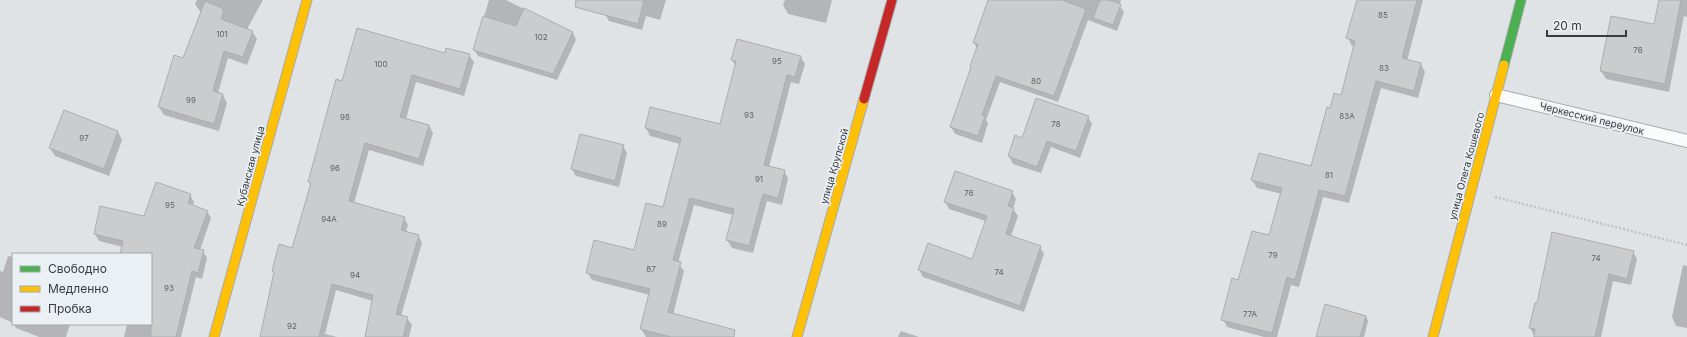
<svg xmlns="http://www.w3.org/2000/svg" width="1687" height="337" font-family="Inter,sans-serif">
  <rect width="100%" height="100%" fill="#e0e3e6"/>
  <path fill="#0003" d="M197,0H263L247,29L252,31L257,39L247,65L228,58L218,93L223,95L227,103L219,131L164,115L159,107L184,59L201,13L195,4Z
    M489,0H506L573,33L576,40L557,80L478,56L474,50Z
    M608,0H666L660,20L646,16L642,30L609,21L605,14Z
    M785,0H832L826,23L788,14L783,5Z
    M989,0H1121L1119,5L1124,12L1117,31L1088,20L1058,102L1000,82L986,120L988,123L982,143L955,134L951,127L977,49L974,42Z
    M1358,0H1423L1407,61L1421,64L1425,72L1418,98L1381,88L1349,203L1323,197L1299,287L1291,285L1277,337H1264L1227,327L1223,319L1239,281L1270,237L1282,194L1257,188L1252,180L1312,168L1330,109L1342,96L1355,47L1352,46L1348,38Z
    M1660,0H1687V17L1684,16L1669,92L1606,79L1601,71L1655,25Z
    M446,55H469L474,62L464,96L416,82L406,119L429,125L433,133L423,166L369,150L354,203L404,218L408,225L406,232L418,235L422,243L401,316L407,318L412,325L409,337H366L373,301L336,290L325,334L337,337H261L275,274L273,271L292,249L311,185L309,182L343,82Z
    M800,56L805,64L799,84L791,82L769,167L784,171L788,178L782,205L767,201L753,253L732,248L727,240L733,215L694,205L678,263L684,271L673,315L732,337H646L641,329L650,295L592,280L587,272L635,252L664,208L680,144L650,136L646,128L651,108L721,126L736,66L732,60Z
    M1088,117L1092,124L1080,158L1051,147L1041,173L1013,164L1009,156L1023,139Z
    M118,132L122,140L109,176L55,156L50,148Z
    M580,135L623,146L627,153L619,187L576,176L572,169Z
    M1012,192L1016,199L1013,209L1018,216L1011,236L1040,247L1044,254L1024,312L923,277L919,270L972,260L986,221L949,209L945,201Z
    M190,195L194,202L193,206L207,211L211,218L200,250L203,251L207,258L202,279L196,277L181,337H124L127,324H151V254H121L123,247L99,241L95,234L144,217Z
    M1633,252L1637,259L1631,285L1613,281L1601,337H1535L1530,328L1537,304Z
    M8,256L13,257V323L0,317V271L3,272Z
    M1683,265L1687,266V328L1676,326L1672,317Z
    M1366,316L1368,321L1364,337H1317Z
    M14,324H70L66,337H39L16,328Z
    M901,331L919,337H898Z"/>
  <path fill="#caccce" stroke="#abadaf" d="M576,0H644L638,24L575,7Z
    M988,0H1062L1086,9L1054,96L996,76L982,115L985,116L978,136L950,127L971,67L970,66L978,44L973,43Z
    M1100,0H1109L1121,4L1113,25L1093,18Z
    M1357,0H1417L1402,58L1421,63L1414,91L1376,81L1345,196L1319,190L1295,280L1287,277L1272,333L1221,320L1232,278L1238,280L1252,231L1269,235L1282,188L1251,180L1259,153L1311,166L1327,107L1330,108L1334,93L1341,95L1355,41L1346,38Z
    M1659,0H1681L1665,84L1600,71L1611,16L1654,24Z
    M205,1L224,9L221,19L253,31L243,57L224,51L213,91L223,94L214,124L158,107L174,55L183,58Z
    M524,8L573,32L553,74L473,50L483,16L516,26Z
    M357,28L445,53L446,48L470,54L460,89L412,75L400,117L429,125L419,159L365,143L349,201L405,217L401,230L419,235L396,314L408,317L403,337H365L373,295L332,284L319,337H260L274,272L272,271L279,244L292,248L311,183L308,182L336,79L342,81Z
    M737,39L801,56L795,77L787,75L764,165L785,170L778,198L763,194L749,246L726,240L734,209L690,198L673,260L681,262L668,312L735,330L734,337H671L640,329L650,289L586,273L594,240L634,250L646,203L663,207L681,138L645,128L650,107L720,124L736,61L731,60Z
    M1036,98L1089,116L1076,151L1047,141L1037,167L1008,156L1015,135L1022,138Z
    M64,110L118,131L104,169L49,148Z
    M580,134L624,145L615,181L571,169Z
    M955,171L1013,191L1008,206L1014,208L1006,234L1041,246L1020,306L918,270L928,243L972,259L987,216L944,202Z
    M156,182L191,194L188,203L208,211L194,248L204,250L198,273L192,271L176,337H151V254H120L123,241L94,234L100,206L144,216Z
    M1552,232L1634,251L1627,279L1609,274L1595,337H1534L1535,329L1529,328L1535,303H1537Z
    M1325,304L1366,316L1360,337H1316Z"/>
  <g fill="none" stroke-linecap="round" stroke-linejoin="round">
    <defs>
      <path id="lane" d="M1496,95L1687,141"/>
      <path id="fast" d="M1504,65L1521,0"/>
      <path id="slow" d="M214,337L307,0
        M797,337L864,99
        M1433,337L1504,65"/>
      <path id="jam" d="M864,99L892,0"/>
    </defs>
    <use href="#lane" stroke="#a7aaac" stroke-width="14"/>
    <use href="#fast" stroke="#a7aaac" stroke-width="11"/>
    <use href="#slow" stroke="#a7aaac" stroke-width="11"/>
    <use href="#jam" stroke="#a7aaac" stroke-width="11"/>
    <path stroke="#c3c3c4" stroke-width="2.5" stroke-dasharray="2 2" stroke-linecap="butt" d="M1495,197L1687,245"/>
    <use href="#lane" stroke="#fafbfb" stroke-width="12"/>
    <use href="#fast" stroke="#4caf50" stroke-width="9"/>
    <use href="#slow" stroke="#ffc107" stroke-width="9"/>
    <use href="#jam" stroke="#c62828" stroke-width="9"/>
  </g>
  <g text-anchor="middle" stroke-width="3.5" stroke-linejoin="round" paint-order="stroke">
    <g font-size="8" fill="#5f6163">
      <text x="1383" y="18">85</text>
      <text x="222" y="37">101</text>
      <text x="541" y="40">102</text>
      <text x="1638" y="53">76</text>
      <text x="777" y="64">95</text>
      <text x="381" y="67">100</text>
      <text x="1384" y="71">83</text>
      <text x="1036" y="84">80</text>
      <text x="191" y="103">99</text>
      <text x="749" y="118">93</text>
      <text x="1347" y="119">83А</text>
      <text x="345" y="120">98</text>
      <text x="1056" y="127">78</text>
      <text x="84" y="141">97</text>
      <text x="335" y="171">96</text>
      <text x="1329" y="178">81</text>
      <text x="759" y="182">91</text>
      <text x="969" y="196">76</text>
      <text x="170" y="208">95</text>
      <text x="329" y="222">94А</text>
      <text x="662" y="227">89</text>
      <text x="1273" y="258">79</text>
      <text x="1596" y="261">74</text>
      <text x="651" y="272">87</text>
      <text x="999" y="275">74</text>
      <text x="355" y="278">94</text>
      <text x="169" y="291">93</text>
      <text x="1250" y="317">77А</text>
      <text x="292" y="329">92</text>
    </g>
    <g font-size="10" fill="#393b3d" stroke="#ebf0f5">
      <text transform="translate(1592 118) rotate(14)" y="4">Черкесский переулок</text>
      <text transform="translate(250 166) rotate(-75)" y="4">Кубанская улица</text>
      <text transform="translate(834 166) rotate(-74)" y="4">улица Крупской</text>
      <text transform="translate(1466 166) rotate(-75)" y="4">улица Олега Кошевого</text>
    </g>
  </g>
  <rect x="12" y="253" width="140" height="72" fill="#ebf0f5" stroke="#a4a8ab"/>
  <rect x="20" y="266" width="20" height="6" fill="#4caf50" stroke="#a4a8ab"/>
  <text x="48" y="273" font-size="12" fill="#393b3d">Свободно</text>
  <rect x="20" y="286" width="20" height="6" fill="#ffc107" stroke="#a4a8ab"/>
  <text x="48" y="293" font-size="12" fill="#393b3d">Медленно</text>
  <rect x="20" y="306" width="20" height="6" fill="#c62828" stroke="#a4a8ab"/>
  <text x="48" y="313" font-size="12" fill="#393b3d">Пробка</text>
  <path d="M1547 30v6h79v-6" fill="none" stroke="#393b3d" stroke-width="2"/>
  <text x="1553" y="30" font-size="12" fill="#393b3d" stroke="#ebf0f5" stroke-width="3" paint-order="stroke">20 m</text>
</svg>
